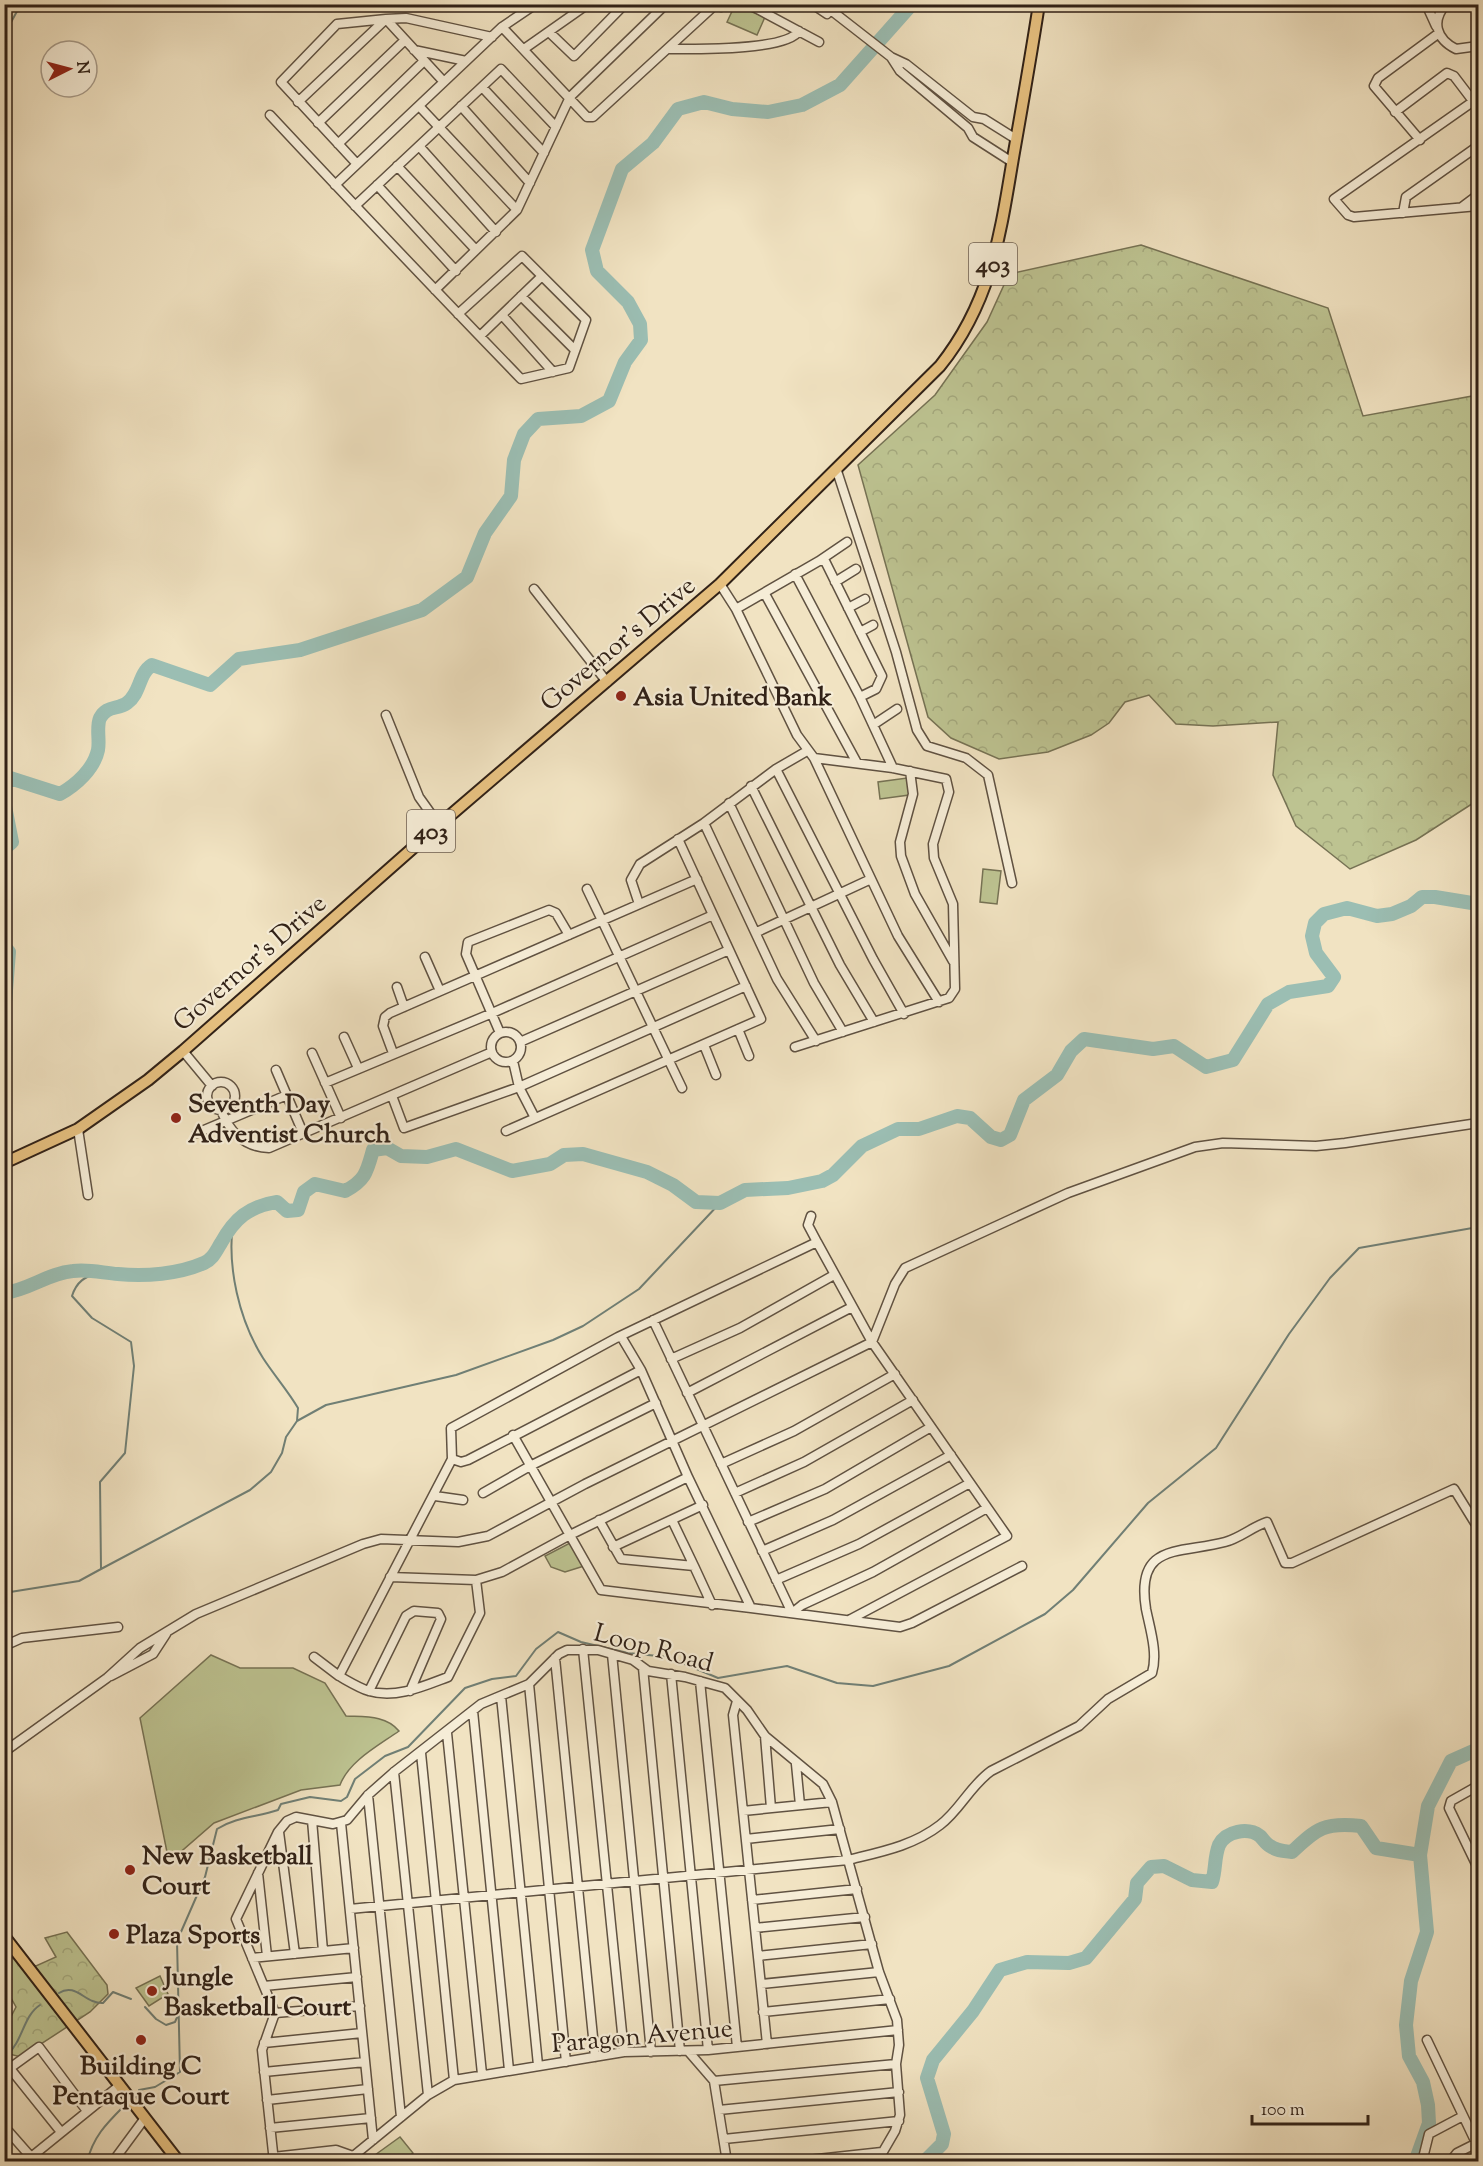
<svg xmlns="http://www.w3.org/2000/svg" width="1483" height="2166" font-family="'Sorts Mill Goudy',serif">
  <defs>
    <pattern id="forest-crowns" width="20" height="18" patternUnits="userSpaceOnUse" patternTransform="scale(1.5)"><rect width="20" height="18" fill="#bdc391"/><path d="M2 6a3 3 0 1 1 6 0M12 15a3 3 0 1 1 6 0" fill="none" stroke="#a3a77c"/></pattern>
  </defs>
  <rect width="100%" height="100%" fill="#f1e3c2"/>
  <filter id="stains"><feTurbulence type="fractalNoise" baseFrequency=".00333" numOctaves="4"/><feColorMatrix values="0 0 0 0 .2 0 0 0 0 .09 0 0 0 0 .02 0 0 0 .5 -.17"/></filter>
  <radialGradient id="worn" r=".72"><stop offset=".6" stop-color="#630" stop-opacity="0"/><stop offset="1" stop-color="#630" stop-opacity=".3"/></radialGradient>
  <path fill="#bdc391" stroke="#767254" stroke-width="1.5" d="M735,5L765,17L757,35L727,22Z
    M907,778L909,795L880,799L878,782Z
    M983,869L1001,871L997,904L980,902Z
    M570,1543L584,1566L565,1572L551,1567L545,1556Z
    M211,1655L240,1668H293L325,1683L346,1716C365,1717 386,1715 399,1731C378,1746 349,1761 340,1785L301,1790L214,1823L169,1862L140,1718Z
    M160,1976L168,1994L149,2006L136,1988Z
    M400,2137L413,2153L402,2161H369L368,2160Z"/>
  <path fill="url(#forest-crowns)" stroke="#767254" stroke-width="1.5" d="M1141,245L1328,308L1363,416L1478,395V800L1416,840L1350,869L1296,826L1273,775L1278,722L1213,726L1176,724L1149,695L1125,702L1109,723L1091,735L1048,752L999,759L951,738L928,717L858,465L935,395L987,322L1009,274Z
    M67,1932L107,1985L108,1994L90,2012L21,2057L9,2054L4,2030L16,2007L5,1987V1960L8,1956L36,1966L56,1957L45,1938Z"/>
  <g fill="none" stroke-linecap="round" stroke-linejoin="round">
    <path stroke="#707f75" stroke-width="2" d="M4,35L21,4
      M233,1223C227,1267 239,1320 263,1358C274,1375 288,1391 298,1408L297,1421
      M101,1569L250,1490L271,1472L282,1453L286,1437L297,1421L326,1405L456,1375L553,1340L583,1326L639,1289L720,1203
      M4,1593L79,1581L101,1569L100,1482L125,1453L134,1366L131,1342L92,1318L72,1296C77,1280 86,1277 100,1271
      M59,1993C76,1982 85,2004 103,2003L113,1992L131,1999
      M145,2007L156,2019L166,2025L175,2022L178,2015
      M7,2055C23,2041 23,2016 40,2005
      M139,2090L155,2087L180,2072L177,1941L205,1877L217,1829C236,1817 257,1817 278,1810L281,1804L310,1797L341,1801L347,1797L355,1779L385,1756L408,1747L465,1688L492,1679L516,1676L536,1649L558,1632L581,1642L628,1653L668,1657L718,1678L787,1666L837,1683L873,1686L949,1666L1045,1614L1073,1590L1148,1503L1216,1448L1289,1334L1330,1278L1359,1248L1478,1227
      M87,2162C93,2137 106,2124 123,2107"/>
    <path stroke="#9bbeb3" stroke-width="14" d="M4,785L10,778L60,794C76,785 94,769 98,750C100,740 96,727 100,718C107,705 117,710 127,703C141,693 138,674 152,665L210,685L239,659L300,650L422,610L467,577L485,533L511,496L514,460L524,434L538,419L581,416L609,401L625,362L641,340L640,324L628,302L597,271L592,250L622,169L653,143L678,109L704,102L732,109L768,112L802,105L840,85L912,4
      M4,801L12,842L4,849
      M4,946L9,952L4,1016
      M4,1293C29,1290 48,1273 73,1271C89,1269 103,1273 118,1274C145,1277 179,1274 204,1263C213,1259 216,1251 221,1243C234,1219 249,1206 277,1202L287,1211L298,1210L304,1192L315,1184L345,1191C366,1180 367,1171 373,1150L387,1148L401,1156L427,1157L456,1149L512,1171L550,1164L564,1155L583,1154L647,1172L673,1185L696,1202L720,1203L745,1190L788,1188L822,1181L833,1175L862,1146L898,1129H919L957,1116L970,1118L991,1137L1001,1140L1010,1135L1024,1100L1057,1075L1071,1051L1084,1039L1153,1049L1174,1046L1206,1067L1233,1060L1268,1004L1289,992L1328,986L1334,977L1316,953L1312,936L1315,923L1324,914L1347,908L1377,916L1392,914L1411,906L1422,897H1435L1478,904
      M924,2162L942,2144L944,2134L927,2078L933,2060L973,2011L1000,1970L1027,1962L1069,1963L1086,1958L1135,1899L1137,1883L1151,1867L1164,1866L1192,1880L1212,1882C1216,1869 1214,1858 1219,1845C1226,1831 1248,1827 1260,1836C1263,1839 1266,1844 1270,1846C1277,1851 1284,1851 1292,1852C1317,1828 1325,1822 1361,1826L1376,1848L1420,1855
      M1415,2162L1429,2123L1428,2105L1423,2082L1409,2056L1406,2025L1411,1981L1427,1932L1420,1855L1428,1806L1451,1761L1478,1749"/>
    <defs>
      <path id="minor" d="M714,4L721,7L726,4
        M748,4L819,42
        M812,4L827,14
        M823,4L891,57L906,64L973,117L984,119L1016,139
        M1426,4L1436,26
        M1446,4C1431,21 1436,39 1456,49L1478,46
        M502,27L587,117H593L715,5
        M549,32L574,56L625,4
        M524,49L588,4
        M669,49C694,49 786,51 799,31
        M414,50L466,61
        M891,57L900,71L968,128L973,137L1012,162
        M482,87L544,153
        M1478,98L1334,199L1348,215L1354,217L1478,206
        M298,102L386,19L406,18L492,37
        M419,106L517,210
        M461,106L530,183
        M1395,112L1447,73L1454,76L1473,101
        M270,115C353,204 437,292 521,379L569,368L586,320L522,256L458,314
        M318,123L405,40
        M1420,140L1374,86L1378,78L1439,33
        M338,144L424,61
        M419,146L496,232
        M357,164L281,82L337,24L386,19L444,82
        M397,166L476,250
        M335,185L502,27L536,4
        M377,185L456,271
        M355,206L501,69L556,127
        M1462,207L1478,195
        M1403,213L1406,197L1478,146
        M435,290L517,210L570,97L666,4
        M521,296L575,350
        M502,315L553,372
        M480,336L542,276
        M837,471L896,652L917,730L927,746L966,758L988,775L1012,883
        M819,561L847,542
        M795,574L860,697L893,768
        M835,582L856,569
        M720,584L736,609L797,735L814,758L898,936L939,1002
        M534,589L607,682
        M765,594L857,763
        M848,608L865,599
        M736,609L819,561H825L882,676L876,689L860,697
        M860,632L873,625
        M386,715L419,797L439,825
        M873,725L897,709
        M776,769L873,959L904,1014
        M910,771L913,794L900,842L901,856L915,894L953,961
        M751,786L840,965L874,1022
        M729,803L814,983L843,1032
        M704,823L777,979L816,1041
        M587,889L682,1088
        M639,904L631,880L640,864L704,823L776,769L807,751
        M757,932L871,879
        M425,957L440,991
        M397,987L404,1007
        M738,1029L749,1056
        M491 1047a15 15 0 1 1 30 0a15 15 0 1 1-30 0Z
        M500,1033L466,954L468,942L549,910L556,913L569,935
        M344,1037L358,1068
        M520,1042L729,950
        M704,1045L716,1075
        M795,1047L949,998L955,989L953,904L934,858L933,844L949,792L946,779L893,768L814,758
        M183,1051L212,1086
        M312,1053L341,1118
        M393,1053L383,1026L385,1017L390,1013L697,879
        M513,1061L519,1087L535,1118
        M276,1070L303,1133
        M207 1096a14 14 0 1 1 28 0a14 14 0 1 1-28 0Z
        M325,1083L490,1014L713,915
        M392,1096L404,1128L519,1087L746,986
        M221,1110C230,1133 244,1147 269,1148L492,1052
        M78,1129L88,1195
        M506,1131L761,1019L678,839
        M197,1133L287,1095
        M811,1216L808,1225L817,1242
        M653,1320L792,1613L802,1605L873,1572L987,1508
        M618,1337L817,1242L872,1342L1007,1536L849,1620
        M671,1359L740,1328L834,1275
        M687,1393L852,1307
        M513,1435L601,1590L751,1608L688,1477
        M452,1459L461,1462L468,1460L641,1370
        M721,1464L794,1431L895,1374
        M483,1493L530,1466L656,1403
        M735,1493L804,1462L913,1400
        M435,1496L463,1500
        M599,1520L621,1559L694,1566L712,1605
        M672,1520L694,1566
        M748,1522L825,1489L931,1427
        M613,1547L703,1505
        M762,1551L833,1520L951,1455
        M390,1577L476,1580L502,1572L570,1535L688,1477L641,1370L622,1338L618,1337L451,1428L452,1459L339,1676C348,1681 359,1688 369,1691C396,1699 424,1686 448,1677L480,1613L476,1580
        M776,1580L859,1544L970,1483
        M751,1608L900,1627L912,1623L1022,1566
        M4,1646L22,1638L118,1627
        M583,1649L624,2052
        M612,1654L651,2052
        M314,1657L339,1676
        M555,1658L595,2057
        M643,1668L680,2051
        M671,1674L708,2050
        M111,1676L153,1654L166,1634
        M700,1681L737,2047
        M529,1684L566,2062
        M369,1691L406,1616L414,1611L438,1613L441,1619L410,1691
        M501,1696L538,2065
        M737,1701L733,1715L767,2044
        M473,1711L509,2070
        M447,1733L482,2074
        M765,1736L771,1808
        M4,1752L107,1678L140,1648L196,1614L363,1544L381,1539L458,1542L488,1536L585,1484L872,1342L895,1284L905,1268L1068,1193L1195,1147L1223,1143L1316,1146L1345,1143L1478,1123
        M421,1753L454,2080
        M796,1764L800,1805
        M394,1772L428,2095
        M1478,1790L1474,1788L1451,1801L1449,1808L1478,1868
        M368,1795L401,2117
        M743,1811L832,1802
        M312,1820L323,1951
        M341,1823L373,2140
        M279,1832L295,1954
        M746,1839L840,1829
        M258,1873L267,1956
        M752,1900L857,1889
        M350,1909L848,1860C880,1852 913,1846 940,1825C960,1810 970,1786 991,1771L1079,1726L1108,1699L1152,1673C1158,1653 1150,1629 1146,1609C1135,1542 1180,1554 1225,1542C1240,1538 1252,1527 1267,1522L1285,1563H1292L1454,1489L1475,1523H1478
        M755,1928L865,1917
        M758,1956L872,1944
        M252,1958L354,1948
        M761,1984L879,1972
        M264,1986L357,1977
        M4,2008V2012
        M763,2012L890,1999
        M275,2013L360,2006
        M1427,2040L1478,2147
        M264,2043L362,2033
        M688,2051L714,2081L727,2162
        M4,2061L61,2132
        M10,2068L39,2047L87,2111
        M264,2072L365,2062
        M714,2081L896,2064
        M267,2100L368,2089
        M719,2110L899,2092
        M270,2128L371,2118
        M4,2135L9,2132L31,2157
        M724,2139L899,2121
        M117,2156L145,2118
        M273,2157L336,2150L353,2156
        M25,2162L120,2085
        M274,2162L262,2050L275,2013L236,1919L278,1832L287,1821L296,1817L333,1824L347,1820L368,1795L394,1772L481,1704L529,1684L559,1654L567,1650H598L633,1660L648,1671L685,1677L725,1688L747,1710L765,1736L823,1784L832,1802L879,1972L897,2020L899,2045L896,2064L900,2115L895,2131L877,2162
        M346,2162L428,2095L454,2080L624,2052L708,2050L898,2030
        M790,2162L882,2152
        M1422,2162L1429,2134L1463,2116
        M1450,2162L1457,2153L1477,2143"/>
      <path id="major" d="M4,1163L78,1129L148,1080L183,1051L439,825L720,584L940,366C991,302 1000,236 1013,158C1022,107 1031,56 1039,4
        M4,1936L179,2162"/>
    </defs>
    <use href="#minor" stroke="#605242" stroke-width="11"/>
    <use href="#major" stroke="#302117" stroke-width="14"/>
    <use href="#minor" stroke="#f6edd7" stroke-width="8"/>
    <use href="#major" stroke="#e8c281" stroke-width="10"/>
  </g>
  <g fill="#8f2418" stroke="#f6edd7" stroke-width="2">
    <circle cx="621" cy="696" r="6"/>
    <circle cx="176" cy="1118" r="6"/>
    <circle cx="130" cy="1870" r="6"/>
    <circle cx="114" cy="1934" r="6"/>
    <circle cx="152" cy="1991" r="6"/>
    <circle cx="141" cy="2040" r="6"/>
  </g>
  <g text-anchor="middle" stroke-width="4.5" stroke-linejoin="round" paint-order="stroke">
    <g fill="#f6edd7" stroke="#6b5e51" stroke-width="1.5">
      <rect x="969" y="243" width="48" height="42" rx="4.5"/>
      <rect x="407" y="810" width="48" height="42" rx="4.5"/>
    </g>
    <g font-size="24" font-weight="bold" fill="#302117">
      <text x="993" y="272">403</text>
      <text x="431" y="839">403</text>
    </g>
    <g font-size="26" fill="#302117" stroke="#f6edd7">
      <text transform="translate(617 643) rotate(-40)" y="9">Governor's Drive</text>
      <text transform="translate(249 962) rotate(-41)" y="9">Governor's Drive</text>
      <text transform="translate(654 1647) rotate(15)" y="9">Loop Road</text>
      <text transform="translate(642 2035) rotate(-5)" y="9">Paragon Avenue</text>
    </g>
    <g font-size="26" font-weight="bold" fill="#302117" stroke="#f6edd7" text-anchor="start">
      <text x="633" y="705">Asia United Bank</text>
      <text x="188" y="1112">Seventh Day<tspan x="188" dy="30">Adventist Church</tspan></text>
      <text x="142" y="1864">New Basketball<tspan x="142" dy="30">Court</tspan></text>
      <text x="126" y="1943">Plaza Sports</text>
      <text x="164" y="1985">Jungle<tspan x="164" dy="30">Basketball Court</tspan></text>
      <text x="141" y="2074" text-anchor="middle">Building C<tspan x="141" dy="30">Pentaque Court</tspan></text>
    </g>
  </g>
  <rect width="1483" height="2166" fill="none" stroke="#f1e3c2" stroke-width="24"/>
  <rect x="6" y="6" width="1471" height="2154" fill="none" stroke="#302117" stroke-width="3"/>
  <rect x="12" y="12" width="1459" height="2142" fill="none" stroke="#302117" stroke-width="1.5"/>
  <g transform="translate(69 69) rotate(84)"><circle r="28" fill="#f6edd7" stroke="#a79b8a" stroke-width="1.5"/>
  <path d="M0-4.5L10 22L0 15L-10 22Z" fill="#8f2418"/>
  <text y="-9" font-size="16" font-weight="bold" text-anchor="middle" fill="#302117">N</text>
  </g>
  <path d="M1252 2115v9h116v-9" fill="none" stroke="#302117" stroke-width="3"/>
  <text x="1261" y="2115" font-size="18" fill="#302117" stroke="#f6edd7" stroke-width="4.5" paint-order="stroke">100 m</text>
  <rect width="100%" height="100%" filter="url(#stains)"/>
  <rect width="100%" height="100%" fill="url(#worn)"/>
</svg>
